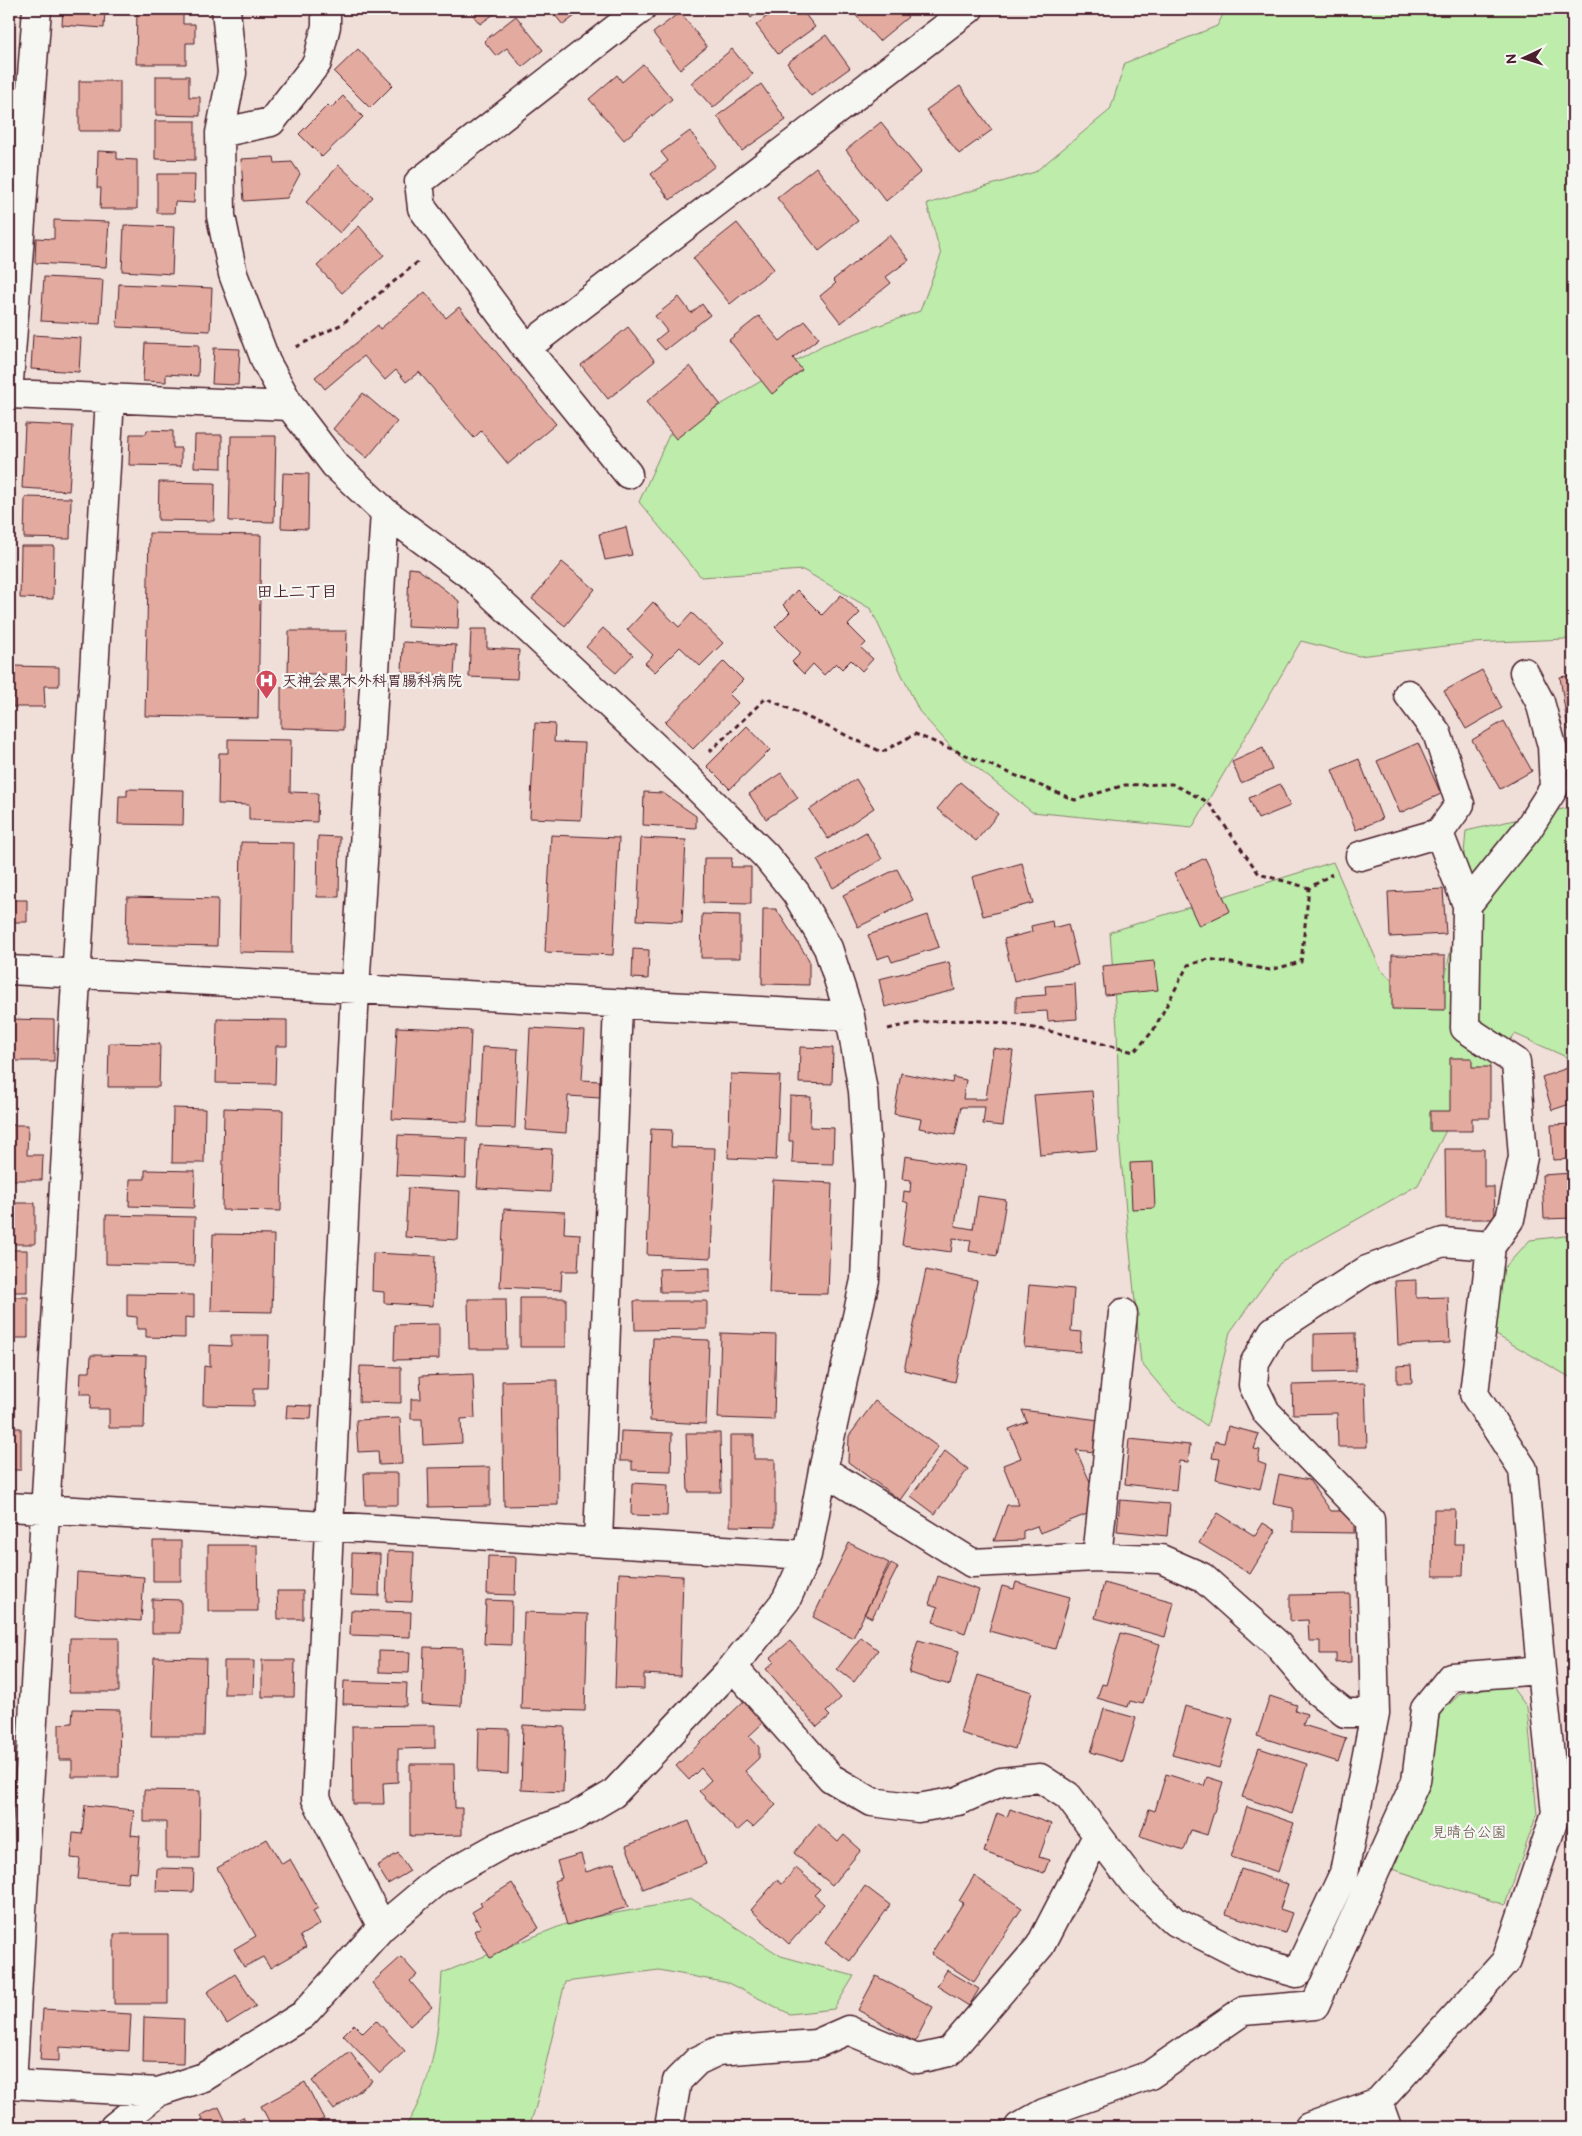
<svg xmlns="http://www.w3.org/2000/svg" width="1582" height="2136" font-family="'Balsamiq Sans','Klee One',sans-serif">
  <rect width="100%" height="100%" fill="#f0dfd9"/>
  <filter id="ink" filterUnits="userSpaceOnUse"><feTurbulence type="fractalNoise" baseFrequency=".02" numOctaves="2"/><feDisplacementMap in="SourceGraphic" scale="10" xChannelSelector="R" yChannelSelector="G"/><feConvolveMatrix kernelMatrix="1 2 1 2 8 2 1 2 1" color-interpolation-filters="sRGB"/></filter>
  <g filter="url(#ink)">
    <path fill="#bdecab" stroke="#84866b" d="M1226,9H1573V644L1566,639L1472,643L1359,656L1301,641L1192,828L1032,812L951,747L919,711L871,609L803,570L701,577L639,502L669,435L823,345L920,311L941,255L927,204L1035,172L1110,110L1125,63L1217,26Z
      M1573,802V1060L1515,1034L1458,1107L1418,1185L1280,1263L1230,1332L1207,1426L1173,1401L1141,1363L1120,1149L1117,1029L1110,932L1333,862L1381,970L1419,1005L1444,985L1460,899L1466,831L1567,808Z
      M1573,1235V1379L1496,1335L1492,1281L1530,1240Z
      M1511,1686L1527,1707L1537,1814L1505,1905L1392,1869L1427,1783L1440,1713L1461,1693Z
      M692,1899L781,1956L854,1976L834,2009L790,2014L728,1983L659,1970L565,1982L536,2106L529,2127H405C435,2082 439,2026 442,1973L573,1921Z"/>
    <path fill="#e3aa9f" stroke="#4a1f2b" d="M63,9H105L104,28L62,25Z
      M137,9H183V24H195V43H186V64H136Z
      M468,9H501L480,24Z
      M550,9H584L563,25Z
      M744,9H762L751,18Z
      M776,9H801L815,27L778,54L756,25Z
      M850,9H901L908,17L879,41Z
      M680,12L707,47L680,69L653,33Z
      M516,16L543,50L522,67L507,48L496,56L484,41Z
      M826,35L850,68L811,96L787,63Z
      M358,49L393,85L370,108L334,72Z
      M732,49L753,74L713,108L691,83Z
      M643,64L672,99L624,140L589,99L617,75L622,82Z
      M156,76H189V97H200V116L156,115Z
      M79,81H120V131H79Z
      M761,84L786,120L742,151L717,116Z
      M960,86L992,130L959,154L926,110Z
      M343,96L363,117L322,157L299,134L328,105L331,108Z
      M155,121H195V160L155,159Z
      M881,122L921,172L886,201L846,150Z
      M690,131L715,166L670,200L651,174L668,161L661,152Z
      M98,151L117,152V159L137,160V209H100L101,188H97Z
      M274,157L275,163L292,162L300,174L287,198L244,201L241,159Z
      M339,165L373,197L340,233L306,202Z
      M816,167L858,221L819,251L777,198Z
      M157,174H195L194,203L175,202L174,213H157Z
      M54,220L109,222L106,267L35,263L36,238L54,239Z
      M737,223L774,269L730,304L693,258Z
      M124,225L174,227L172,274L122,271Z
      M359,226L384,255L342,293L317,266Z
      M889,235L909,260L886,277L891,283L841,323L820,296L836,283L833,280Z
      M44,277L103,280L100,324L41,321Z
      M119,284L212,288L210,331L117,327Z
      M425,292L446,318L459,307L556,424L508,464L481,431L474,438L419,372L406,382L396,370L385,380L364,356L325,389L315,377L378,325L380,329Z
      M679,297L691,313L702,304L710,315L665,350L656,340L667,331L655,316Z
      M759,316L780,341L805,321L819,338L793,358L802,370L772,394L729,340Z
      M628,327L655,361L608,399L581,365Z
      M33,335L81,338L79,372L31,369Z
      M145,343L199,345L198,376L166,374V382L143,381Z
      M214,348L240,349L238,385L212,384Z
      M690,366L720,404L676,439L646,402Z
      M363,393L397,422L367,458L333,429Z
      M25,424L73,426L69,491L22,488Z
      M147,430L173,431V448H181V466L129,465L130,434H146Z
      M195,435H222V468L194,467Z
      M231,436H276L274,522L229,521Z
      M283,473L309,474L308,529L281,528Z
      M159,482L215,483L214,521L158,520Z
      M25,497L71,498L70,539L24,538Z
      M626,527L632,555L605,560L599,534Z
      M149,533L261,535L258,718L145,716Z
      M21,546H54L53,599L20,598Z
      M562,562L595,589L565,626L532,599Z
      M409,568L418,569L459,601L458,629L407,627Z
      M797,590L822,615L841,595L860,613L848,625L866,643L861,648L873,659L862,671L851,660L842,669L836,663L824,675L813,664L804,674L792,662L801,653L775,627L790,612L783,605Z
      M653,602L679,627L692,613L723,643L700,666L680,647L655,672L645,663L653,655L627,630Z
      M603,628L633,655L616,673L586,647Z
      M471,629H487V648L519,650L517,679L469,677Z
      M289,631H347L346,675L288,673Z
      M403,642L456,645L454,676L402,673Z
      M724,661L743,680L729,694L738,703L693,749L665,722Z
      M13,666L59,667V686H44L45,707H13Z
      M1482,670L1502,708L1466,729L1444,691Z
      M1573,675V729L1568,730L1560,677Z
      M281,687L344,688L343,730L281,728Z
      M1504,721L1532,771L1500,789L1472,740Z
      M535,723L555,724L554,742L585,743L581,820L530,818Z
      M747,726L770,750L730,789L707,766Z
      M228,739L291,740L290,792L318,793L317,822L249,820V805L218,804L219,753H228Z
      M1418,743L1441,794L1400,813L1377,761Z
      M1263,748L1272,770L1241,783L1232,762Z
      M1359,759L1382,819L1356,830L1332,770Z
      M781,773L798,798L766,819L749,794Z
      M856,779L874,808L828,839L809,810Z
      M960,782L998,814L976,841L937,809Z
      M1280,784L1290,806L1258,819L1249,798Z
      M127,789L184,790L183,825L118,824L119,796H127Z
      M644,792L663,793L696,816V828L643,825Z
      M866,832L882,859L833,888L817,860Z
      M551,835L619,838L613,955L545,952Z
      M318,836L340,837L339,897H317Z
      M641,838L686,840L682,922L637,920Z
      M241,842L294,843L292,953L239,952Z
      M704,858H732L731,867H751V904L703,903Z
      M1205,858L1230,911L1199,926L1174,873Z
      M1022,863L1033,903L983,916L972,877Z
      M897,869L913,900L858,927L843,895Z
      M1443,889L1446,934L1390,937L1388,892Z
      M127,897L218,899L217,946L126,944Z
      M9,900H27V922H9Z
      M763,909H776L809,960V985L762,984Z
      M702,914L740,915V958H701Z
      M928,915L939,947L892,962L889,955L877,959L868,935Z
      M1052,921L1053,928L1068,924L1078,965L1014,981L1004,939L1032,932L1031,926Z
      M633,949L649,950L648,979L632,978Z
      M1392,955L1445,956V1010L1392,1009Z
      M1154,961L1158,990L1105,995L1102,966Z
      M949,962L955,990L885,1007L879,979Z
      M1075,984L1077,1019L1048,1021L1047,1011L1016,1013V997L1046,995L1045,986Z
      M9,1019L54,1020V1061H9Z
      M217,1019L287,1020V1046H276L275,1084L216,1083Z
      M397,1027L471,1030L467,1122L392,1119Z
      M530,1028L585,1031L582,1080L600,1081V1098L568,1096L566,1133L525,1130Z
      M109,1043L160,1044L159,1087H108Z
      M482,1047L518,1049L515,1128L478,1127Z
      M800,1047L833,1048L832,1084L799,1083Z
      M993,1048L1013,1051L1003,1126L983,1124L985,1107H961L955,1135L919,1128L921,1119L894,1114L901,1073L952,1083L953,1077L966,1080L963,1099H986Z
      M1450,1058H1472V1067H1490V1118H1472V1131H1430V1111H1450Z
      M1573,1066V1103L1552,1110L1542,1077Z
      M731,1074L780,1076L776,1160L728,1158Z
      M1092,1091L1097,1150L1040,1155L1034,1095Z
      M790,1096L811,1097L810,1127L834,1128L833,1164L792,1163L793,1141H789Z
      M173,1108L205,1109L204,1163H172Z
      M224,1108L283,1110L281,1211L222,1210Z
      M1573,1124V1159L1553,1160L1551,1125Z
      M9,1125H28L27,1155H43L42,1180H9Z
      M651,1129L672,1130L671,1147L715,1148L711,1258L647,1255Z
      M398,1135L467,1138L466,1178L396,1175Z
      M480,1145L552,1149L550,1192L477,1188Z
      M1445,1149H1484V1187H1494L1495,1219H1446Z
      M905,1156L964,1166L955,1226L973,1229L978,1196L1006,1200L997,1256L969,1251L971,1240L953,1238L951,1252L902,1245L908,1203L903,1201L904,1191L910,1192L911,1180L902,1179Z
      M1153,1162L1155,1208L1132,1209L1130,1163Z
      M145,1170L195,1171L194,1208L129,1206L130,1179H145Z
      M1573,1173V1218L1544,1219L1542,1175Z
      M773,1180L832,1183L828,1294L769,1293Z
      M408,1188L460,1191L458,1240L405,1237Z
      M9,1203H35V1244H9Z
      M504,1209L565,1212L564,1233L580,1234L578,1271H562L561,1290L500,1287Z
      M106,1215L195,1217L194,1266L106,1264Z
      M213,1234L274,1235L272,1312L211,1311Z
      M9,1250H27V1292H9Z
      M373,1253L435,1256L433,1306L384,1303V1292L372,1291Z
      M710,1268V1292H660L659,1269Z
      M926,1270L977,1281L955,1382L904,1370Z
      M1416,1280V1298L1448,1297L1450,1343L1398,1345L1395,1281Z
      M1029,1285L1074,1289L1071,1331L1081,1332L1080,1352L1024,1347Z
      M127,1294L194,1295V1318L185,1317V1338L146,1337V1329H137V1317L127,1316Z
      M9,1297H28V1338H9Z
      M520,1298H566V1347H520Z
      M468,1299H506L507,1349H469Z
      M634,1301H707V1329L635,1330Z
      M439,1324V1359L394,1360L395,1325Z
      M721,1333L776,1335L774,1420L718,1418Z
      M1355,1333L1356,1371L1314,1372V1334Z
      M231,1335H269L267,1388H254V1406L203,1405L204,1366L210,1367V1345L231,1346Z
      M653,1338L709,1340L706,1424L650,1421Z
      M91,1355L146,1356L144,1428H109V1409H90L91,1394H80L81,1372H90Z
      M1411,1365L1412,1383H1397V1366Z
      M360,1366L401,1367V1403L359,1402Z
      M473,1374L475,1418L461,1419L462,1443L423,1445L422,1419H411V1399H421L420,1376Z
      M557,1380L558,1505L504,1506L502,1381Z
      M1365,1383L1367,1447H1338L1337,1413L1293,1414L1292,1385Z
      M875,1401L938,1447L900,1500L848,1462L849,1436Z
      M287,1405L312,1406L311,1419L286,1418Z
      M1022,1410L1099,1420L1095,1452L1076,1450L1091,1484L1087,1514L1040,1533L1037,1526L1023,1531V1540L994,1541L1007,1505H1019L1003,1465L1021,1458L1009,1429L1027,1422Z
      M400,1418L402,1464L379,1465L378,1451L358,1452L356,1420Z
      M1228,1426L1259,1434L1254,1449L1260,1450L1258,1462L1266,1465L1260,1489L1216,1479L1220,1459L1212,1458L1215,1441L1224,1443Z
      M9,1428H21V1470H9Z
      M621,1431L672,1433L671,1471L632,1470V1461H620Z
      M686,1433H720L721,1492H688Z
      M730,1435H754V1459H775V1527L730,1526Z
      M1129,1439L1190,1445L1188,1462L1179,1461L1176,1490L1125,1484Z
      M945,1451L968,1469L935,1514L911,1496Z
      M490,1467V1506L429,1507L428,1468Z
      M364,1473H398V1505H365Z
      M1279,1474L1309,1480L1331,1511H1354V1533L1293,1532V1508L1273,1504Z
      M632,1483L668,1485L667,1516L631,1515Z
      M1120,1500L1170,1504L1167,1536L1117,1531Z
      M1434,1509H1455L1454,1544H1464L1463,1576H1433Z
      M1218,1513L1255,1536L1263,1523L1276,1531L1250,1574L1199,1543Z
      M153,1541H181V1581H153Z
      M849,1543L889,1563L853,1638L813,1617Z
      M208,1545H257L258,1611H208Z
      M388,1551L414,1552L412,1602L386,1601Z
      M352,1553L380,1554L379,1596L351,1595Z
      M488,1556L516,1557L515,1595L487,1594Z
      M891,1563L898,1567L872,1618L864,1614Z
      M77,1572L144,1577L141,1621L75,1616Z
      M619,1573L683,1576L680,1676L644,1674V1689L615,1688Z
      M938,1576L979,1590L965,1633L933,1622L938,1607L929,1604Z
      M1016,1582L1070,1597L1055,1649L989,1631L1002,1586L1014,1589Z
      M1104,1583L1174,1602L1165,1637L1095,1618Z
      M277,1591H303V1619H278Z
      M1350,1594L1351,1662L1336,1663V1654H1320V1641H1309L1308,1620L1290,1621V1595Z
      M152,1599L181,1600V1633H152Z
      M486,1600L512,1601L511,1645L484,1644Z
      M351,1610L411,1612L410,1637L350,1635Z
      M524,1612L588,1614L585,1711L521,1709Z
      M1121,1633L1160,1644L1143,1704L1130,1701L1128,1707L1097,1698L1102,1684L1106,1685Z
      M861,1637L878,1650L854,1682L837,1669Z
      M70,1638H119V1692H69Z
      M918,1640L959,1651L950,1685L909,1673Z
      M790,1641L841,1698L826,1712L830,1716L817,1727L766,1669L774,1662L770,1658Z
      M424,1647L463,1648L461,1706L422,1704Z
      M379,1651L410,1652L409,1673L379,1672Z
      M154,1657L206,1658L204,1736H151Z
      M262,1660H295L294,1697H262Z
      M224,1661H254L253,1694H224Z
      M978,1675L1032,1692L1015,1749L960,1733Z
      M344,1681L407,1683L406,1706L343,1704Z
      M1270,1696L1297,1705L1295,1710L1307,1714L1303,1725L1346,1738L1338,1762L1257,1736Z
      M744,1701L764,1722L749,1736L759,1747V1758L745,1771L776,1805L753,1827L747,1822L737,1831L699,1791L711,1780L701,1768L689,1780L676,1766Z
      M1185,1706L1233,1719L1219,1768L1172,1755Z
      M73,1709L120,1710L119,1777H72V1760H59V1724L72,1723Z
      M1104,1709L1136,1718L1123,1762L1091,1752Z
      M435,1725V1748L398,1749V1782L383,1783L384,1804H353L352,1726Z
      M523,1725L565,1727L563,1792L521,1790Z
      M479,1728L509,1729L508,1774L478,1772Z
      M1259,1748L1307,1764L1292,1814L1242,1797Z
      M410,1764H454L455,1808H462V1835L410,1836Z
      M1166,1774L1204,1786L1207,1777L1223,1782L1207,1835L1191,1830L1184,1850L1140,1836L1149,1809L1155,1811Z
      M144,1790L200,1791L199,1858H166V1822H144Z
      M85,1805L134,1810L131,1835L140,1836L137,1873L129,1872L127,1883L78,1879L80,1859L71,1858L73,1833L82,1834Z
      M1247,1807L1294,1823L1278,1872L1231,1857Z
      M1010,1809L1051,1824L1039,1857L1049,1860L1044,1873L984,1852L997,1813L1007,1817Z
      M689,1821L706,1864L643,1889L626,1846Z
      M818,1824L838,1842L844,1835L861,1850L832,1885L794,1853Z
      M267,1839L282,1864L290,1859L318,1908L313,1911L320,1924L300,1936L306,1947L270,1968L263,1957L244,1967L234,1949L256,1936L217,1868Z
      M398,1853L410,1871L388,1884L377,1866Z
      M581,1854L586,1872L614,1863L628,1907L567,1925L554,1881L562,1878L557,1861Z
      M157,1868L194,1869L193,1892L156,1891Z
      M796,1868L820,1889L814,1895L824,1904L789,1944L751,1910L777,1880L782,1884Z
      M1241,1869L1288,1884L1280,1909L1292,1913L1285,1933L1226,1914Z
      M974,1876L1022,1908L974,1982L931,1954L963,1903L959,1901Z
      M512,1883L539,1928L490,1958L474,1931L481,1927L472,1912L482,1906L480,1903Z
      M865,1886L890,1905L850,1961L825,1943Z
      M114,1934H168V2004H114Z
      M401,1957L417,1975L410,1981L432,2007L410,2026L372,1983Z
      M947,1970L979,1989L969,2006L937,1986Z
      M235,1974L256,2006L227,2024L207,1992Z
      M876,1976L933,2007L915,2042L858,2010Z
      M43,2009L131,2014L129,2051L59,2047V2061L40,2060Z
      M144,2017L184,2019L183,2064L143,2063Z
      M376,2020L405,2051L380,2074L343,2035L354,2024L363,2033Z
      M350,2052L372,2081L334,2110L312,2081Z
      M305,2082L324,2119L308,2127H272L261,2106Z
      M219,2107L227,2124L243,2117L248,2127H207L201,2115Z
      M9,2121L30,2122V2127H9Z
      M45,2122H91V2127H45Z"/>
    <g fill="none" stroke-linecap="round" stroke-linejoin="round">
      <defs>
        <path id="minor" d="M641,9L419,182L422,208L526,348L969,9
          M220,133L271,122L317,63L326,26V9
          M526,348L628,474
          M9,381L37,9
          M9,394L290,406
          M1408,694L1437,733L1460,804L1439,833
          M1360,856L1439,833L1467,905L1465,1028L1516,1062L1523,1157L1510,1219L1491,1246
          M1467,905L1528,829L1554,788L1552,746L1540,702L1524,672
          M9,970L850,1016
          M9,1507L807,1555
          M598,1542L618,1004
          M1097,1557L1123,1313
          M733,1667L831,1778L872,1802L918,1808L958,1801L1001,1782L1040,1778L1068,1796L1134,1883L1174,1921L1253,1961L1297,1973L1344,1873L1375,1713H1345L1317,1691L1277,1644L1202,1577L1161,1559L1097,1557L972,1563L823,1470
          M1375,1713L1370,1520L1266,1412L1253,1385L1255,1362L1273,1331L1367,1270L1443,1242L1491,1246L1474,1394L1523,1469L1541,1670L1556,1813L1506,1961L1378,2102
          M382,1927L316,1799L355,989L385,512
          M9,2084L158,2092
          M12,2084C46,1522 75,960 110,398
          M114,2127L158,2092L204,2077L303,2015L382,1927L438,1880L501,1845L574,1817L613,1794L733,1667L786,1600L807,1555L823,1470L865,1280L869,1185L863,1091L850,1016L828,948L796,893L766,856L685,775L473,577L385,512L335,465L290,406L266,362L233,274L221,216L220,133L232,73L226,9
          M669,2127L677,2081L697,2061L718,2051L816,2044L848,2030L917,2059L949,2052L1040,1946L1097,1836
          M1019,2127L1044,2113L1150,2075L1243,2011L1315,2005L1416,1781L1425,1709L1451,1677L1541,1670
          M1309,2127L1378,2102L1387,2127"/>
      </defs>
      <use href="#minor" stroke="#4a1f2b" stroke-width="31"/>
      <path stroke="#4a1f2b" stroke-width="3" stroke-dasharray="5 4" stroke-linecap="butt" d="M296,347L342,324L419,261
        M709,752L766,698L882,752L915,734L1075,800L1125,785L1172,784L1208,802L1259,874L1309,888
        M888,1029C974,1007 1051,1031 1134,1052L1153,1031L1188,965L1209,959L1270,970L1301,962L1309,888L1332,874"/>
      <use href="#minor" stroke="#f6f6f2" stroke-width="28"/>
    </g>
  </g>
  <defs>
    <symbol id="hospital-pin" viewBox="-11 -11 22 30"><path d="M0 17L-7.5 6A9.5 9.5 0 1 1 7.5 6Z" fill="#d1495b" stroke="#f6f6f2"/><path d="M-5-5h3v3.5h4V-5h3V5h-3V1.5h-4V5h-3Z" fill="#fff"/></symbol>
  </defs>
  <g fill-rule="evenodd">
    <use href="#hospital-pin" x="254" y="668" width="25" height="34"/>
  </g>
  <g text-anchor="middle" stroke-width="4.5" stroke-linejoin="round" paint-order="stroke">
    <g font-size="15" font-weight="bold" fill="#4a1f2b" stroke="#f6f6f2" text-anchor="start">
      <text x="282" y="686">天神会黒木外科胃腸科病院</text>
    </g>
    <g font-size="15" fill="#67524b" stroke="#f6f6f2">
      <text x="1469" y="1837">見晴台公園</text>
    </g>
    <g font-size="16" font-weight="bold" fill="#4a1f2b" stroke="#f6f6f2">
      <text x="297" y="597">田上二丁目</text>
    </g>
  </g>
  <rect width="1582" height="2136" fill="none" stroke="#f6f6f2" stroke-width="30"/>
  <rect x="15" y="15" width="1552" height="2106" fill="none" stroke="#4a1f2b" stroke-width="2" filter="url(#ink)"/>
  <g transform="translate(1524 58) rotate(266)" stroke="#f6f6f2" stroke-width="4" paint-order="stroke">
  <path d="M0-4L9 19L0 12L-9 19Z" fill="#4a1f2b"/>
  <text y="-8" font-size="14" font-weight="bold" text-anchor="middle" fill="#4a1f2b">N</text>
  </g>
</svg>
